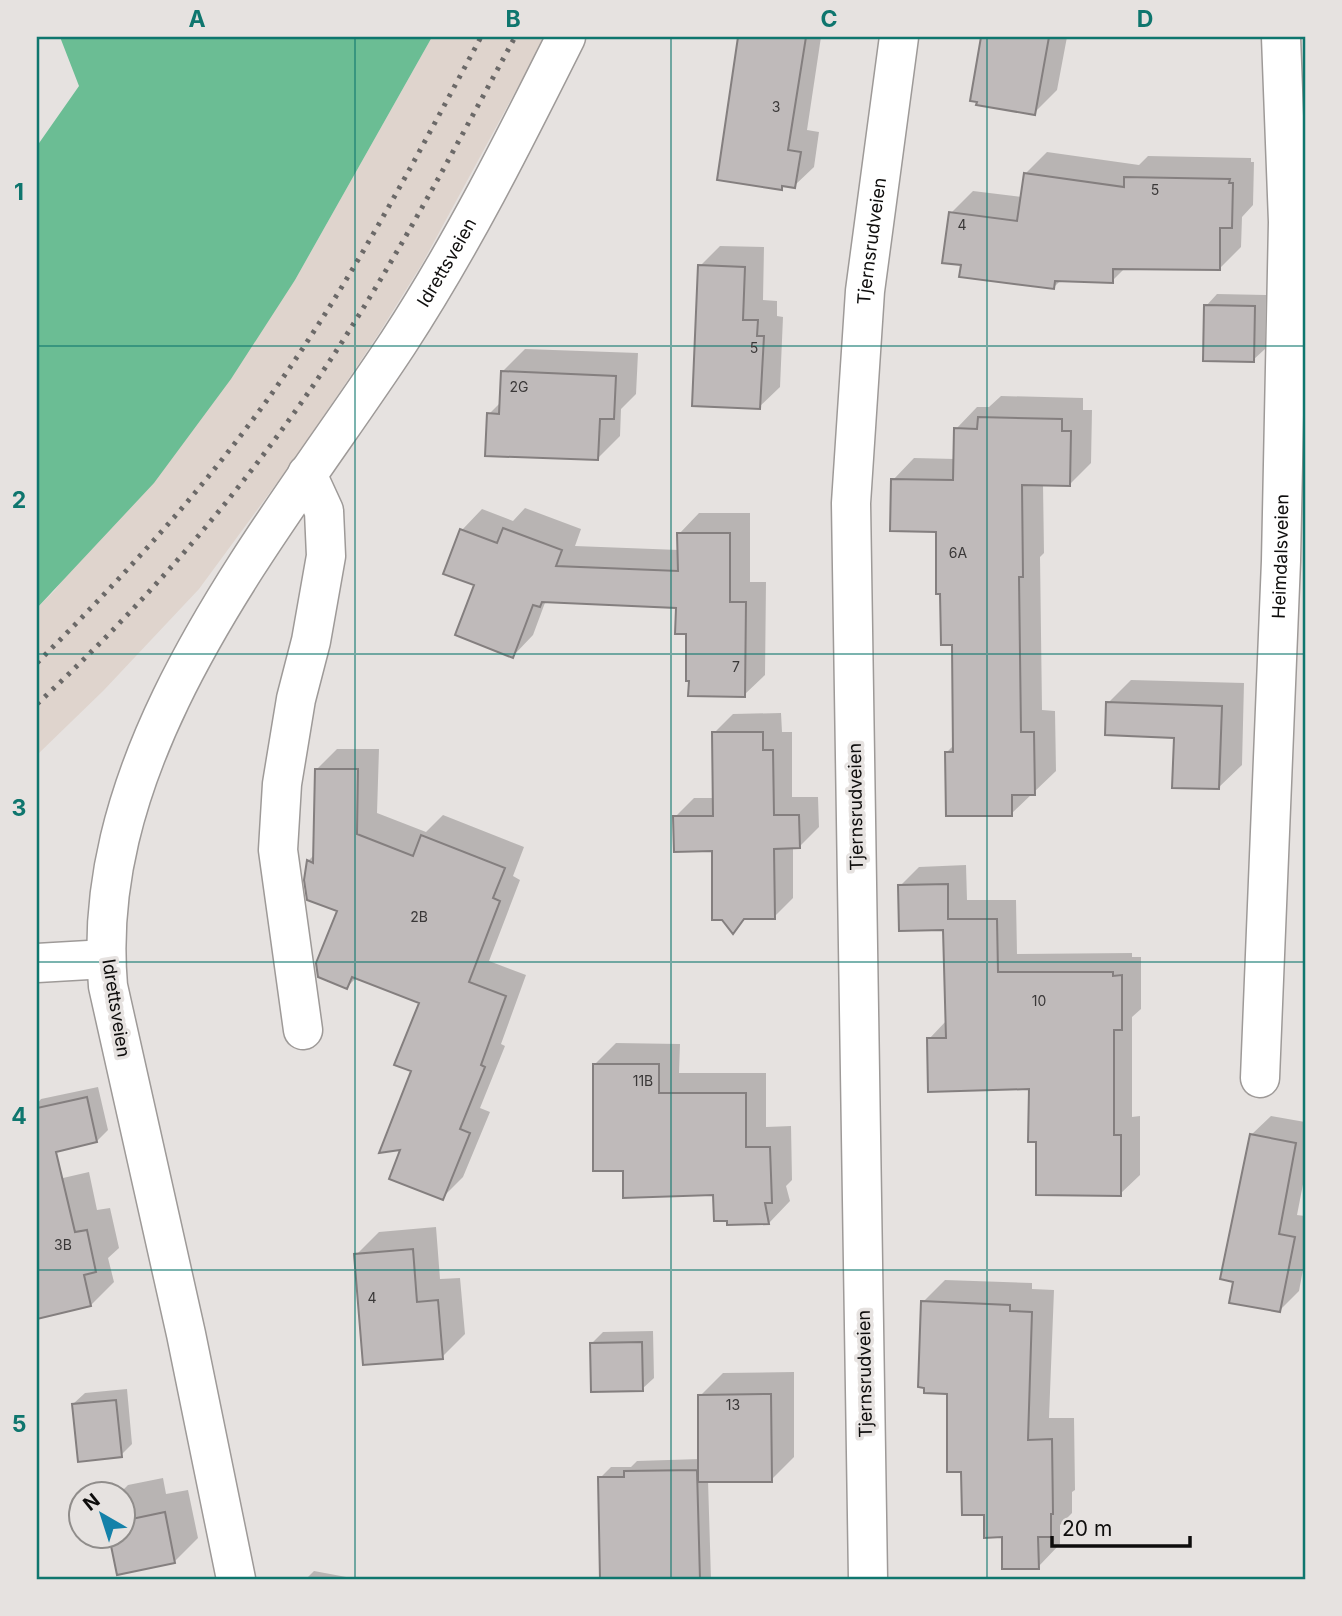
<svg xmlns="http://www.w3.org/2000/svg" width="1342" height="1616" font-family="Inter,sans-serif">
  <rect width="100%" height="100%" fill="#e6e2e0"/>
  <path fill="#dfd4cd" d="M432,37H545L422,264L378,335L296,457L199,589L104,690L37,755V608L55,590L295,280Z"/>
  <path fill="#6bbd94" d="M60,37H432L295,280L231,379L154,483L37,608V146L79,86Z"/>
  <path fill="#0003" d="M758,37H821L807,130L819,132L814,167L794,186L784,185L781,188L753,60Z
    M994,37H1067L1057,90L1034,113L980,101Z
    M1047,152L1139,165L1148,156L1251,158V162H1254L1253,205L1242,217L1241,247L1219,269L1125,268L1112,281L1061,280L1054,287L963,264L951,213L973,191L1022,197L1025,174Z
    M720,246L764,247L763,300L777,301V316L783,317L780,387L759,407L700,266Z
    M1217,294L1266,295L1265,349L1253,360L1206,306Z
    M525,349L638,353L636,394L621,409L620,436L597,459L489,414L501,402L502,372Z
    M1001,396L1083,398V410H1092L1091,463L1069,485L1043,484L1044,553L1040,557L1042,710L1055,711L1056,771L1011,814L947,752L955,744L954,643L937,531L893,480L914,458L955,459L956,429L977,407H989Z
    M525,508L581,529L575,546L679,550V534L699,513H750V582H766L765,675L744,695L688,632L678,606L546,600L533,635L513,656L476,584L446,573L462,530L482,509L513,521Z
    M1131,680L1244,683L1242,765L1218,788L1176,737L1108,703Z
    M781,713L782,732H792V797H818L819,827L799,847H793V898L774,917H747L733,932L714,849L675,817L694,798H714V733L733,714Z
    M337,749H379L377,813L426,832L443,815L524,847L513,876L520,880L489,961L526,975L501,1044L505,1046L480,1108L490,1112L463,1177L442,1198L413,1070L421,1002L357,977L347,987L339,910L308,861L315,854L316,770Z
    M966,865L967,900H1016L1017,954L1132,953V957H1141V1009L1132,1017V1117L1140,1116V1175L1120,1194L1038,1140L1030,1087L929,1039L947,1020L945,928L900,886L919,867Z
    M616,1043L680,1044L679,1073H766V1127L791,1126L792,1180L786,1186L790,1201L769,1223L715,1194L624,1170L595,1064Z
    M98,1087L108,1130L97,1141L40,1154L37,1140V1104L41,1099Z
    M1271,1116L1305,1122V1174L1297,1215L1305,1216V1259L1299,1291L1279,1311L1251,1135Z
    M89,1172L97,1210L110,1208L119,1248L108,1258L114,1282L91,1305L38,1317L37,1184Z
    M436,1227L440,1279L460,1278L465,1334L442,1357L356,1255L379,1232Z
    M945,1280L1032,1283V1289L1054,1290L1049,1418H1074L1075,1490L1072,1492V1513L1060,1525V1544L1038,1567L1003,1536L985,1513L963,1470L949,1392L923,1302Z
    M653,1331L654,1378L642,1389L592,1343L603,1332Z
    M794,1372V1457L771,1480H708L711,1579H604L600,1478L611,1467H631L637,1461L700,1459V1396L723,1373Z
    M127,1389L132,1444L121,1455L73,1404L85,1393Z
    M163,1478L166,1494L188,1490L198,1538L174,1562L118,1572L111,1536H122V1494H119L128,1485Z
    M314,1571L357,1579H306Z"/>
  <path fill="#bfbaba" stroke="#847f7f" stroke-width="2" d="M738,37H806L788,150L801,152L795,188L782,186V190L717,180Z
    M981,37H1049L1035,115L976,105L977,102L970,101Z
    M1024,173L1124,187V177L1230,179L1229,183H1233L1232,228H1220V270L1113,269V283L1055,281L1054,289L959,277L961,265L942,263L949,212L1017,221Z
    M698,265L745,267L743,320H758L757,336H764L760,409L692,406Z
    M1204,305L1255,306L1254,362L1203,361Z
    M501,371L616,376L614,419H600L598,460L485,456L487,413L499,414Z
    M978,417L1062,419V431H1071L1070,486L1022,485L1023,577H1019L1021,732H1034L1035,795H1012V816H946L945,752H953L952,645H941L940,594H936V532L890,531L891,479L953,480L954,428L977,429Z
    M503,528L562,550L556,566L678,571L677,533H730V602H746L745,697L688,696L689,681H686V634H675L676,608L542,602L540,607L533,605L513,658L455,635L474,585L443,574L460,529L497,543Z
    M1106,702L1222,706L1219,789L1172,788L1174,738L1105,735Z
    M712,732H763V750H773L774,815H799L800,848L774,849L775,919H744L733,934L722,920H712V851L674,852L673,816H713Z
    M315,769H358L357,834L413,856L421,835L505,868L493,898L500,901L469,982L506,996L481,1065L485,1067L460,1129L470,1133L443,1200L389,1179L400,1150L379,1153L411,1071L394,1065L419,1003L352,977L347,989L318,977L316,963L337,911L307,900L304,880L307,860L313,863Z
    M948,884V919H997L998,972H1113V976L1122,975V1030H1114V1135H1121V1196L1036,1195V1142H1028L1029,1089L928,1092L927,1038H946L943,930L899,931L898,885Z
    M593,1064H659V1093H746V1147H770L772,1203H765L769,1224L727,1225V1221H714L713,1195L623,1198V1171H593Z
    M87,1097L97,1142L56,1152L75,1232L87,1230L96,1272L84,1275L91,1306L37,1319V1108Z
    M1250,1134L1296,1143L1279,1234L1295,1237L1280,1312L1229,1303L1233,1282L1220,1279Z
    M413,1249L417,1302L438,1300L443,1359L363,1365L354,1254Z
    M921,1301L1010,1305V1311L1032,1312L1028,1440L1052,1439L1053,1514H1051V1537H1038L1039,1569H1002V1537L984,1538V1515H962L961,1472H947V1394L924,1393V1388L918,1387Z
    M642,1342L643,1391L591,1392L590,1343Z
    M771,1394L772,1482H698V1395Z
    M116,1400L122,1457L78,1462L72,1404Z
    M697,1470L700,1579H600L598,1477H624V1471Z
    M165,1512L175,1563L117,1575L109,1536H122V1521Z"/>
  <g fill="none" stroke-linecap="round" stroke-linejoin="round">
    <defs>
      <g id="street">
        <path d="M37,963L106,959"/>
        <path d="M303,1030L278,850L282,784L296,699L311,641L326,556L324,511L307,474"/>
        <path id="s1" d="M1260,1078L1281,561L1288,222L1281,37"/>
        <path id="s2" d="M236,1579L186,1334L108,986C87,746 275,530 398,343C462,245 514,141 566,37"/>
        <path id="s3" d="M868,1579L851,503L865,291L899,37"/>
      </g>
    </defs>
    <use href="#street" stroke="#9e9a98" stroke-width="41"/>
    <use href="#street" stroke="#fff" stroke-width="38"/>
    <path stroke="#6b6968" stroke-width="5" stroke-dasharray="3.5 7" stroke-linecap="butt" d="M37,663C113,587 186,509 251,422C341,302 410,169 481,37
      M37,704C158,592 267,463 354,323C412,230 463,133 515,37"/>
  </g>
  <path fill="none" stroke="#0f766e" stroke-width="2" stroke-opacity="0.55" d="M355,37V1579M671,37V1579M987,37V1579M37,346H1305M37,654H1305M37,962H1305M37,1270H1305"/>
  <g text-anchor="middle" stroke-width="7" stroke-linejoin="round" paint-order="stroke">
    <g font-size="14" fill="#3a3838">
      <text x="776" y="112">3</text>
      <text x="1155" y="195">5</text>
      <text x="962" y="230">4</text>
      <text x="754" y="353">5</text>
      <text x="519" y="392">2G</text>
      <text x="958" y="558">6A</text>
      <text x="736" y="672">7</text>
      <text x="419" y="922">2B</text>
      <text x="1039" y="1006">10</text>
      <text x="643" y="1086">11B</text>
      <text x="63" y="1250">3B</text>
      <text x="372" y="1303">4</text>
      <text x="733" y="1410">13</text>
    </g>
    <g font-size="18" fill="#0e0d0c" stroke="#e6e2e0">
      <text dy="6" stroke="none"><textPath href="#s3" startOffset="1339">Tjernsrudveien</textPath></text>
      <text dy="6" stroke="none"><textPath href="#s2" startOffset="1421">Idrettsveien</textPath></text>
      <text dy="6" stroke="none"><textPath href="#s1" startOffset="522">Heimdalsveien</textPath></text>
      <text transform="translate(856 807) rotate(-91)" y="6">Tjernsrudveien</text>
      <text transform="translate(116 1008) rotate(81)" y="6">Idrettsveien</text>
      <text transform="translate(865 1374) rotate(-91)" y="6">Tjernsrudveien</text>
    </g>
  </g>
  <rect width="1342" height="1616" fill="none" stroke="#e6e2e0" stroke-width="77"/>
  <g transform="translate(102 1515) rotate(321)"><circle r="33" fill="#e6e2e0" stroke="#908d8b" stroke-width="2"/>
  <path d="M0-5L12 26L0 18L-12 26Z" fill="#1481a9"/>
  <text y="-10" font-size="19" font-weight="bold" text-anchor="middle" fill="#0e0d0c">N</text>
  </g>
  <path d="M1052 1536v10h138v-10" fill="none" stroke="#0e0d0c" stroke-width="3.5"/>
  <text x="1062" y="1536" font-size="21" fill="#0e0d0c" stroke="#e6e2e0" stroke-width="5" paint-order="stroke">20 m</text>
  <rect x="38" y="38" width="1266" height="1540" fill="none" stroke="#0f766e" stroke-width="2.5"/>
  <g font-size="23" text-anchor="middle" font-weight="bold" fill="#0f766e">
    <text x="197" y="27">A</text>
    <text x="513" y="27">B</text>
    <text x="829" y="27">C</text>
    <text x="1145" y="27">D</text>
    <text x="19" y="200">1</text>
    <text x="19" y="508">2</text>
    <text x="19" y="816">3</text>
    <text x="19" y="1124">4</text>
    <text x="19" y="1432">5</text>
  </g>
</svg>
